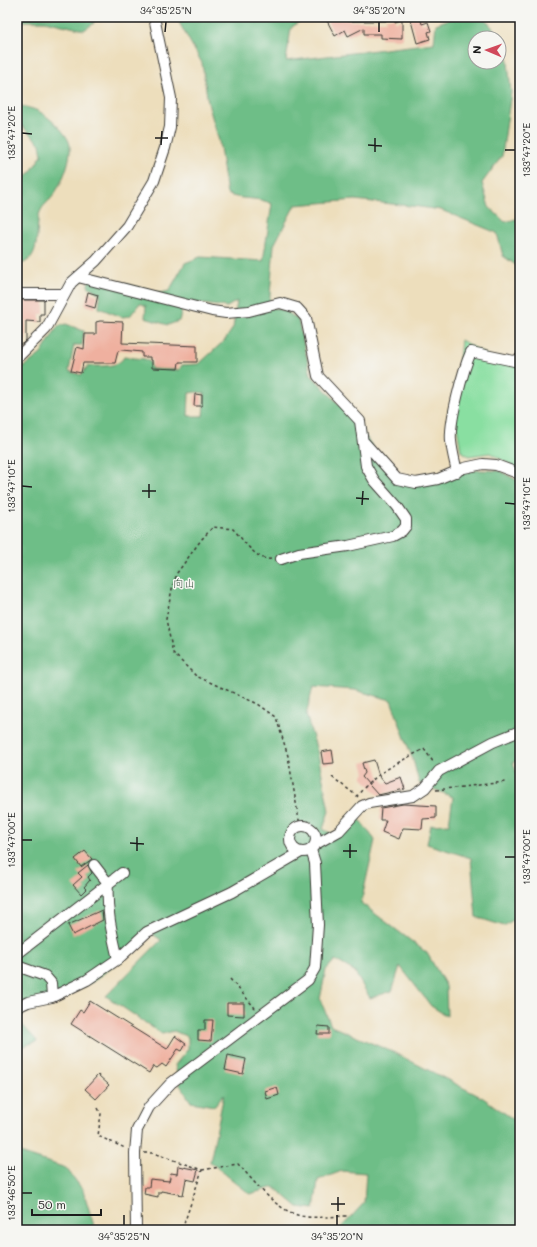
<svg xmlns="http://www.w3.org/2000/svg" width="537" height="1247" font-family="Mali,'Klee One',sans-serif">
  <rect width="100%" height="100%" fill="#f6f6f2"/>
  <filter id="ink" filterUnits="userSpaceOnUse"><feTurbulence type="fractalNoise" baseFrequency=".025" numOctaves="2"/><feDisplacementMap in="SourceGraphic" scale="8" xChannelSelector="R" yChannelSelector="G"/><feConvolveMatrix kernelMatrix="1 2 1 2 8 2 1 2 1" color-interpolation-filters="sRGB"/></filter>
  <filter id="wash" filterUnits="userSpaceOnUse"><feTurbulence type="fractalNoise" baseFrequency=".012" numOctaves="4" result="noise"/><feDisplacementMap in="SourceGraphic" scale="16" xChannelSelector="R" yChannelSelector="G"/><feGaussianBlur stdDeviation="0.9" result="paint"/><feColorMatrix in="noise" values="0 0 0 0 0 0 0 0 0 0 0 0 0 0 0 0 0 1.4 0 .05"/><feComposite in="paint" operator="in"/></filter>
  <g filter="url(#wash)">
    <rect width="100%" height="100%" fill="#eddebc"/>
    <path fill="#89dfa1" stroke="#527e5e" d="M461,340L495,360L520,362V470L490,453L469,456L461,451L454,410Z"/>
    <path fill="#6ebe87" stroke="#456d52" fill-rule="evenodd" d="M17,17H93L94,23L84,30L45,21H17Z
      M176,17H305L291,28L286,61L434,43L436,24L455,17H483L506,43L511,92L502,156L482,183L489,207L505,222L520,218V268L503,256L497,233L441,210L420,207L355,200L295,205L274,245L269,307L286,311L298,320L311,375L357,423L395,481L479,470L500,471L520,482V760L513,762L520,783V915L504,926L476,917L471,858L427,844L431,825L449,824L453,797L419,783L414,763L391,700L355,690L313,687L306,715L318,754L329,811L323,829L338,837L359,819L375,840L361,903L427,953L446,986L447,1016L431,1006L400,966L392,991L370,998L354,971L335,960L326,970L320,999L331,1026L395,1053L483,1098L520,1124V1230H339L364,1203L366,1173L342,1171L318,1180L314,1209L298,1207L274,1187L250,1194L210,1162L224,1094L214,1106L191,1102L180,1085L175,1065L188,1049V1037L174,1031L162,1034L106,996L161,940L151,933L96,980L17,1017V372L41,354L58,326L66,324L84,331L82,345H74L69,371L81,375L88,366C100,366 119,368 124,357L145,359L150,362L151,369L179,370L182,365L199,364L225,340L233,328L237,301L227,307L196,303L182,310L179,321L168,325L145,318L146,306L140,303L130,316L122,317L99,308L100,294L88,286L89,277L93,275L160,293L169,291L185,263L200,257L263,261L272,204C257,196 242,201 227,194L219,141L208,103L202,63ZM475,38H499V62H475ZM196,392L205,393L203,416H188L189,393Z
      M17,105C24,107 32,108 38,111C48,116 69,134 70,146C71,161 63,180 55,193C50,202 42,204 39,215C35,233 42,261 17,265V183L30,173L42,155L40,144L17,121Z
      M17,1019L37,1041L17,1049Z
      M17,1152L66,1168L83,1190L94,1226L91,1230H17Z"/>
    <g id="blocks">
      <path fill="#efb09f" d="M325,17H355L348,21H386V18H395V22L402,20V39L381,38V34H364V28L348,36L345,30L335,36Z
        M410,17H420L422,24L428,22L431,31L428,32L430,39L417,43Z
        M88,292L98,295L95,308L85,305Z
        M17,300H44V314H40V322L26,321V340L22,344H17Z
        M100,321L123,322L122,343L197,346V362H179L178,369L152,368V360H150V357H142V352L122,350L118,351L115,363H83L81,373L71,371L77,347L84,349L85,334H96V322Z
        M195,394L202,395V406H194Z
        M332,750L334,763L323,764L321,752Z
        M374,760L379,776L385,783L401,777L405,789L378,795L362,777L365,773L362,763Z
        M403,804L436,806V818L423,819L422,829L403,828L399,839L382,832L386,820H380L381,808Z
        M85,851L92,859L81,867L75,859Z
        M88,865L92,873L88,877L90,880L84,887L86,889L81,894L73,885L82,877L78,873Z
        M102,910L103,920L73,935L68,925Z
        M90,1001L167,1049L175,1036L186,1044L182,1051L178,1049L166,1067L162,1064L157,1068L153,1066L149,1073L71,1024L80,1010L83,1012Z
        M227,1003H244V1016L227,1015Z
        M205,1020H213L211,1041L198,1040V1030H205Z
        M318,1026L329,1027V1034H317Z
        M228,1055L246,1059L243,1074L225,1070Z
        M98,1075L109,1085L96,1099L85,1089Z
        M277,1087L279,1095L267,1099L265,1091Z
        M178,1166L198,1170L195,1181L186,1179L183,1195L161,1191V1192H158V1197L144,1194L145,1187H149L150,1179L169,1181L171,1173L177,1174Z"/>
    </g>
  </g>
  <g filter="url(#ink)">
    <use href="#blocks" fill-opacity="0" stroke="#3b3934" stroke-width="1"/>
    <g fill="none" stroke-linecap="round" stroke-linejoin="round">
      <defs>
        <path id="minor" d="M78,277L212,311L226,313L249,311L280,303L297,308L306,318L318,376L360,421L366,466L374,480L397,506L406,519V526L402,531L393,536L348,546L299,553L281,559
          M17,294H64
          M17,358L46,329L71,283L96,261L127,226L154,181L165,148L170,127L171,98L154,17
          M364,442L397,479L416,483L438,479L464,468L483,464L496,465L520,474
          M457,472C455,462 452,452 451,441C449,422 463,370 471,352L514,361L520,359
          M290 839a13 13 0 1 1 26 0a13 13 0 1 1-26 0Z
          M316,844L339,831L362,806L369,803L413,796L425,788L439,771L493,742L520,731
          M94,865L108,883C106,909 112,934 118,959
          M17,954L122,873
          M17,966L45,976L51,983L52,997
          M17,1007L28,1002L52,997L87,980L118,959L147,932L232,892L301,852
          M136,1230L135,1153L137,1130L149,1107L171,1083L308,980L315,968L318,925L315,863L311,850"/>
      </defs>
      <use href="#minor" stroke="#3b3934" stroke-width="12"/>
      <path stroke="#3b3934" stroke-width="1.5" stroke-dasharray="3 3" stroke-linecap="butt" d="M271,559C256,561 243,539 233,529L213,527L201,540L177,573L172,589L166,619L173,653L196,676L258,704L276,717L288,756L300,826
        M332,777L357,796
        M436,790L505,782
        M358,797L357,796C375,773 399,762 424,749L434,763
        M230,979L255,1008
        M98,1108L101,1114L98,1136L125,1148
        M144,1153H153L202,1170L182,1230
        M202,1170L238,1164C255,1182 275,1210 301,1216C315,1219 333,1216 347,1216"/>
      <use href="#minor" stroke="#fff" stroke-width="10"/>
    </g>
  </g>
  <path fill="none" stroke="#1c1c1c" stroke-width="1.5" d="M165,32L166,22M379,32V22M22,133L32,134M155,138H168M161,145L162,131M368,145L382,146M505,150H515M375,152V138M22,486L32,487M142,491H156M149,498V484M356,498L369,499M505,503L515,504M362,505L363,491M22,840H32M130,843L144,844M137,851V837M343,851H357M505,857H515M350,858V844M22,1193H32M331,1204H345M338,1211V1197M124,1225V1215M337,1225V1215"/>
  <g text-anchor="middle" stroke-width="3" stroke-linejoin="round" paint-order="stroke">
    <g font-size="11" fill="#3d5644" stroke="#f6f6f2">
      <text x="184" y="587">向山</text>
    </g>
  </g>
  <rect width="537" height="1247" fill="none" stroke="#f6f6f2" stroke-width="44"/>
  <g transform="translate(487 50) rotate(272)"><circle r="19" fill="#f6f6f2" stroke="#9f9f9c"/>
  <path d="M0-3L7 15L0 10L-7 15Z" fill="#d1495b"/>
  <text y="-6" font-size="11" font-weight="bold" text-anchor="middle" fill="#1c1c1c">N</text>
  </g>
  <path d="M32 1209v6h69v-6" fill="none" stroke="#1c1c1c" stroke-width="2"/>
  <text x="38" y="1209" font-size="12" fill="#1c1c1c" stroke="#f6f6f2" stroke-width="3" paint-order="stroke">50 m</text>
  <rect x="22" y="22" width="493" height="1203" fill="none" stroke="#1c1c1c" stroke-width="1.5"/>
  <g font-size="10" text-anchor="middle" fill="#1c1c1c">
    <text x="166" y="14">34°35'25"N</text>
    <text x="379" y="14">34°35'20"N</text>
    <text transform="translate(11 133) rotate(-90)" y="4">133°47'20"E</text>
    <text transform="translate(526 150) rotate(-90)" y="4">133°47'20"E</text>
    <text transform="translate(11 486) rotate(-90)" y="4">133°47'10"E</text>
    <text transform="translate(526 504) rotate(-90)" y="4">133°47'10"E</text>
    <text transform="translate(11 840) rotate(-90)" y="4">133°47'00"E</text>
    <text transform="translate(526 857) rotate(-90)" y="4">133°47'00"E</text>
    <text transform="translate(11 1193) rotate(-90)" y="4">133°46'50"E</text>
    <text x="124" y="1240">34°35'25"N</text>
    <text x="337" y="1240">34°35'20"N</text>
  </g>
</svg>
